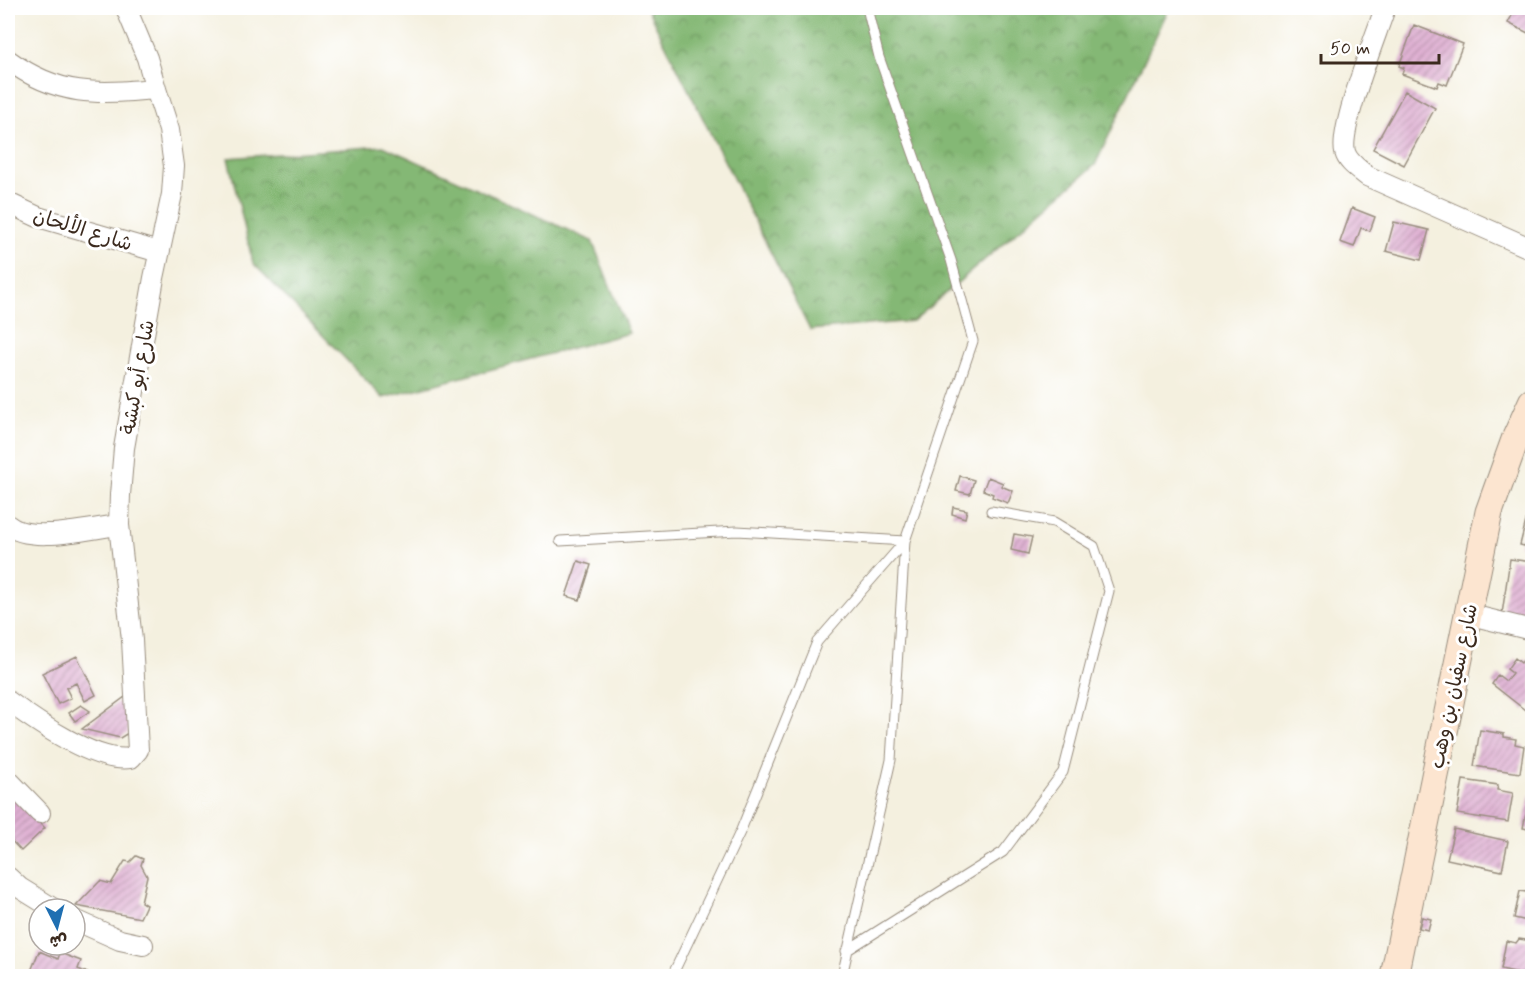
<svg xmlns="http://www.w3.org/2000/svg" width="1540" height="984" font-family="Mynerve,'Playpen Sans Arabic',sans-serif">
  <defs>
    <pattern id="forest-crowns" width="20" height="18" patternUnits="userSpaceOnUse" patternTransform="scale(1.5)"><rect width="20" height="18" fill="#84b874"/><path d="M2 6a3 3 0 1 1 6 0M12 15a3 3 0 1 1 6 0" fill="none" stroke="#6d965f"/></pattern>
    <pattern id="building-hatch" width="6" height="6" patternUnits="userSpaceOnUse" patternTransform="scale(1.5)"><rect width="6" height="6" fill="#deaed1"/><path d="M-1 1l2-2M0 6l6-6M5 7l2-2" fill="none" stroke="#b58ea9"/></pattern>
  </defs>
  <rect width="100%" height="100%" fill="#fff"/>
  <filter id="ink" filterUnits="userSpaceOnUse"><feTurbulence type="fractalNoise" baseFrequency=".0167" numOctaves="2"/><feDisplacementMap in="SourceGraphic" scale="12" xChannelSelector="R" yChannelSelector="G"/><feConvolveMatrix kernelMatrix="1 2 1 2 8 2 1 2 1" color-interpolation-filters="sRGB"/></filter>
  <filter id="wash" filterUnits="userSpaceOnUse"><feTurbulence type="fractalNoise" baseFrequency=".008" numOctaves="4" result="noise"/><feDisplacementMap in="SourceGraphic" scale="24" xChannelSelector="R" yChannelSelector="G"/><feGaussianBlur stdDeviation="1.35" result="paint"/><feColorMatrix in="noise" values="0 0 0 0 0 0 0 0 0 0 0 0 0 0 0 0 0 1.4 0 .05"/><feComposite in="paint" operator="in"/></filter>
  <g filter="url(#wash)">
    <rect width="100%" height="100%" fill="#f4f0df"/>
    <path fill="url(#forest-crowns)" stroke="#607149" stroke-width="1.5" d="M647,8H1169L1095,165L913,321L810,330Z
      M383,146L592,241L629,333L383,398L253,263L228,158Z"/>
    <g id="blocks">
      <path fill="url(#building-hatch)" d="M1516,8H1532V35L1508,23Z
        M1414,25L1463,44L1447,85L1439,82L1437,87L1402,74L1404,68L1399,66Z
        M1405,91L1435,108L1404,165L1373,149Z
        M1352,208L1375,217L1370,231L1361,228L1354,247L1340,242Z
        M1394,222L1429,230L1421,260L1386,251Z
        M960,476L974,480L970,494L956,491Z
        M988,477L1003,483L1001,486L1013,491L1008,503L992,497L993,494L983,490Z
        M1532,497V548L1520,545Z
        M953,507L967,510L965,518L952,514Z
        M1014,534L1032,537L1028,554L1011,550Z
        M1510,559L1532,562V619L1502,614Z
        M578,561L591,565L580,600L566,596Z
        M77,656L96,695L85,701L76,683L66,688L71,698L58,704L42,673Z
        M1515,658L1521,663L1525,658L1532,664V707L1529,704L1525,710L1492,684L1498,675L1506,681L1512,673L1507,669Z
        M129,694L128,733L120,738L82,729Z
        M81,705L90,711L75,721L69,713Z
        M1480,730L1504,734V737L1516,739L1515,744L1524,746L1520,773L1474,766Z
        M1463,780L1498,785L1497,790L1513,793L1508,822L1457,814Z
        M8,789L45,828L21,851L8,837Z
        M1530,795L1532,796V830L1523,828Z
        M1454,829L1508,841L1502,871L1447,859Z
        M136,856L143,859L141,865L147,876L141,902L146,905L140,918L76,906L100,881L111,884L125,861L130,862Z
        M1520,891L1532,893V922L1514,918Z
        M1422,917L1431,919L1428,930L1419,928Z
        M1519,939L1532,941V976L1501,969L1506,941L1516,943Z
        M39,951L58,959L60,953L81,961L78,969L96,976H29Z
        M1409,971L1434,972L1436,976H1408Z"/>
    </g>
  </g>
  <g filter="url(#ink)">
    <use href="#blocks" fill-opacity="0" stroke="#988d7e" stroke-width="1.5"/>
    <g fill="none" stroke-linecap="round" stroke-linejoin="round">
      <defs>
        <path id="lane" d="M560,541L737,531L905,541
          M846,951L1003,852L1063,772L1109,591L1094,546L1054,522L991,511
          M672,976L741,830L817,642L905,541
          M842,976L891,760L905,541L973,341L951,260L879,57L867,8"/>
        <path id="street" d="M1385,8C1376,36 1339,128 1345,152C1348,163 1359,169 1367,176L1532,249
          M8,60C59,97 96,94 156,89
          M8,203L38,217L159,252
          M8,525C30,544 90,528 119,525
          M1467,614L1532,630
          M8,701C35,721 96,764 131,758L138,750L132,640L119,525L120,495L124,448L154,278L172,194L174,166L169,130L156,89L147,58L126,8
          M8,780L40,813
          M8,877L20,888L54,909
          M75,920L120,940L143,945"/>
        <path id="secondary" d="M1394,976L1489,512L1516,437L1532,402"/>
      </defs>
      <use href="#lane" stroke="#988d7e" stroke-width="11"/>
      <use href="#street" stroke="#988d7e" stroke-width="22"/>
      <use href="#secondary" stroke="#988d7e" stroke-width="29"/>
      <use href="#lane" stroke="#fff" stroke-width="9"/>
      <use href="#street" stroke="#fff" stroke-width="20"/>
      <use href="#secondary" stroke="#fce5d0" stroke-width="27"/>
    </g>
  </g>
  <g text-anchor="middle" stroke-width="6" stroke-linejoin="round" paint-order="stroke">
    <g font-size="20" fill="#3b2a1e" stroke="#fff">
      <text transform="translate(83 229) rotate(17)" y="7">شارع الألحان</text>
      <text transform="translate(137 377) rotate(-80)" y="7">شارع أبو كبشة</text>
      <text transform="translate(1453 686) rotate(-78)" y="7">شارع سفيان بن وهب</text>
    </g>
  </g>
  <rect width="1540" height="984" fill="none" stroke="#fff" stroke-width="30"/>
  <g transform="translate(57 927) rotate(174)"><circle r="28" fill="#ffffff" stroke="#b1aaa5" stroke-width="1.5"/>
  <path d="M0-4.5L10 22L0 15L-10 22Z" fill="#1f6fb2"/>
  <text y="-9" font-size="16" font-weight="bold" text-anchor="middle" fill="#3b2a1e">ش</text>
  </g>
  <path d="M1321 54v9h118v-9" fill="none" stroke="#3b2a1e" stroke-width="3"/>
  <text x="1330" y="54" font-size="18" fill="#3b2a1e" stroke="#ffffff" stroke-width="4.5" paint-order="stroke">50 m</text>
</svg>
